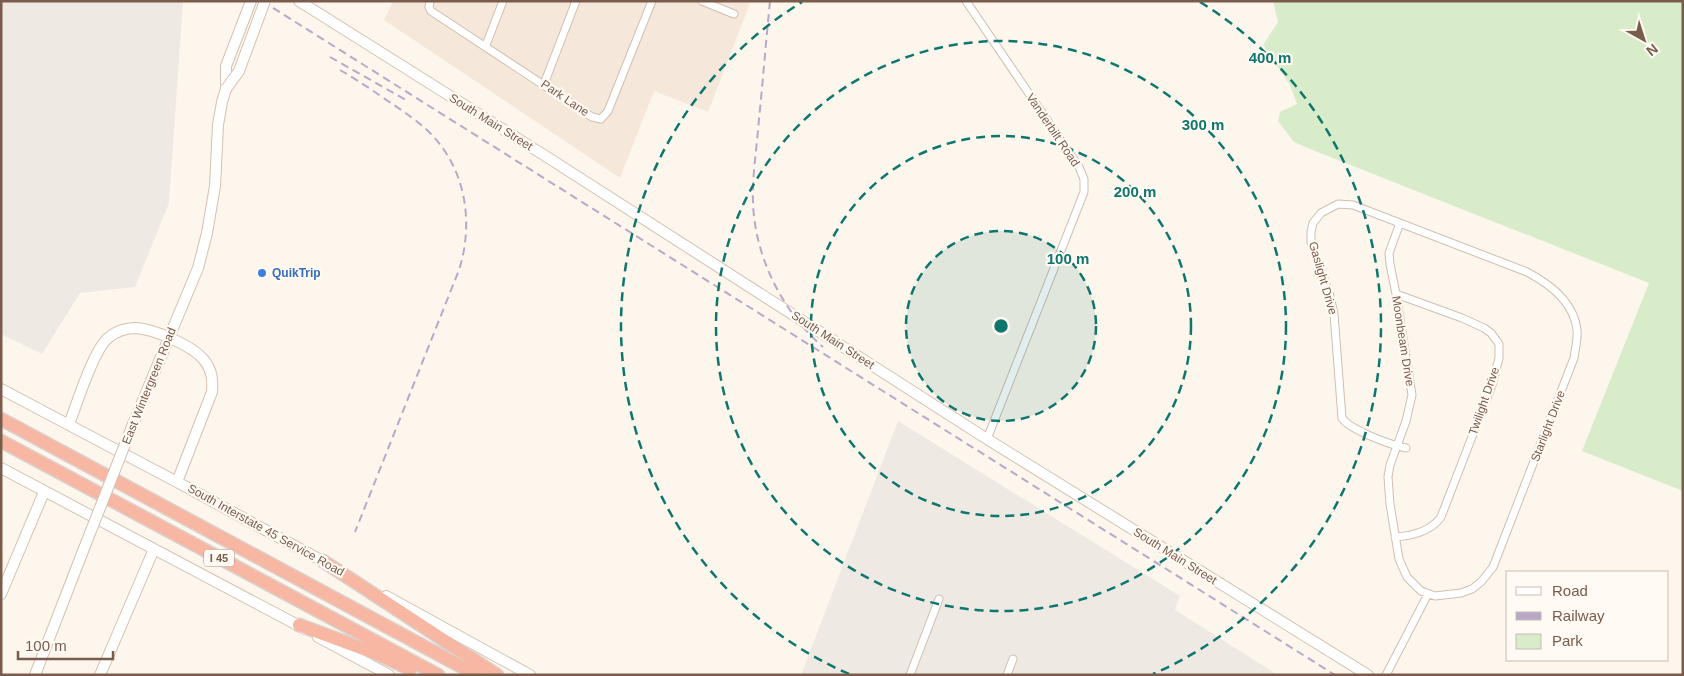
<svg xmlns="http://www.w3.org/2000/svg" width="1684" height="676" font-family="Arial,sans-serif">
  <rect width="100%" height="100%" fill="#fdf6ec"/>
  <path fill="#f5e8da" d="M393,1H751L708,112L654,91L620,178L384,20Z"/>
  <path fill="#efe9e4" d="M1,1H183L169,203L135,287L80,293L42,354L1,334Z
    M898,421L1180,596L1175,610L1278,675H801Z"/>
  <path fill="#d8ecc9" d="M1273,1H1683V491L1582,451L1649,283L1310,149L1294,142L1278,121L1280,112L1297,104L1290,85L1263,45L1278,22Z"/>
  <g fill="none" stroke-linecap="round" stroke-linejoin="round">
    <defs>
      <path id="street" d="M430,1L429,7L431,11L592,117L601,119L608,111L652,1
        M702,1L734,14
        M966,1L1079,167L1084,179V192L987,439
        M486,45L503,1
        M544,84L576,1
        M1400,223L1389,253L1390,264L1396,294L1412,395L1406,421L1390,465L1388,477L1390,504L1399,559L1407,577L1421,591L1435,596L1461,593L1472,589L1481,582L1493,567L1574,358C1575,349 1578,339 1577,330C1574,302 1550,284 1527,272L1353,205L1338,204L1321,213L1313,223L1311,232V242L1330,296L1334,314L1342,418C1350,430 1391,445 1406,448
        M1395,537C1412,536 1431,531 1441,517L1492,385L1499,358V344L1491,333L1484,328L1462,318L1396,294
        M910,675L939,599
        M1007,675L1013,659
        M1386,675L1428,594"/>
      <path id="secondary" d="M299,1L547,157L987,439L1368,675
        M1,389L177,482L328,564
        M69,424C77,404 93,351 108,338C116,331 126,328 136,328C154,329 193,346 204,360C212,370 213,380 212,392L177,482
        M133,424L198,268L207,233L215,186L218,125L222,102L226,89V66L251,1
        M1,468L305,629
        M1,594L44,492
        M386,596L530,675
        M318,637L389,675
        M35,675L83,551
        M100,675L154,549"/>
      <path id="highway" d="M1,419L477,675
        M1,441L438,675
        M323,561L497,675
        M299,625L380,655L410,669"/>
    </defs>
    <use href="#street" stroke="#d1beb0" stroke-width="9"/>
    <use href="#secondary" stroke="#d6c0b0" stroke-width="12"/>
    <use href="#highway" stroke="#dad1cd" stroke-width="15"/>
    <use href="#street" stroke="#fff" stroke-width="7"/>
    <use href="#secondary" stroke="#fff" stroke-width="10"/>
    <use href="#highway" stroke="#f7b7a3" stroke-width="12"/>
    <path stroke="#b9a8c9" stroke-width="2" stroke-dasharray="8 5" stroke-linecap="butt" d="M262,1L1335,675
      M770,1C766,41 763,80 759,119C757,147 752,175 753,203C755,257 782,311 823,347
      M330,57L406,100
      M340,70C356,79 372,90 388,101C403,111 418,121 431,134C466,170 474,223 459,270L355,532"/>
    <defs>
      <path id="secondary-bridge" d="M226,89L239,71L265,1
        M83,551L133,424"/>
    </defs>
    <use href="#secondary-bridge" stroke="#d6c0b0" stroke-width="12" stroke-linecap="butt"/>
    <use href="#secondary-bridge" stroke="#fff" stroke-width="10"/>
  </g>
  <circle cx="1001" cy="326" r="95" fill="#0f766e" fill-opacity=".12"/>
  <g fill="none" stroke="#0f766e" stroke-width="2.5" stroke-dasharray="9 6">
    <circle cx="1001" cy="326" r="95"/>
    <circle cx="1001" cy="326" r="190"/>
    <circle cx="1001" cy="326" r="285"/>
    <path d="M849 674A380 380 0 0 1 802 2M1200 2A380 380 0 0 1 1153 674"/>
  </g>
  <circle fill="#3f7fe0" stroke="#fffaf3" stroke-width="2" cx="262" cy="273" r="5"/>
  <g text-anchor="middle" stroke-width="4.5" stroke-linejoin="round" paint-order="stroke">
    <rect fill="#fffaf3" stroke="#a28b7f" stroke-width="1" x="204" y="549.5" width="30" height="17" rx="4"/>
    <g font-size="11" font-weight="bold" fill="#7a5c4d">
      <text x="219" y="562">I 45</text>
    </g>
    <g font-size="12" fill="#7a5c4d" stroke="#fffaf3">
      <text transform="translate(565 98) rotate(34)" y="4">Park Lane</text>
      <text transform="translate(491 122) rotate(32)" y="4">South Main Street</text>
      <text transform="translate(1053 130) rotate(56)" y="4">Vanderbilt Road</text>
      <text transform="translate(1323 278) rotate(74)" y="4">Gaslight Drive</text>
      <text transform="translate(833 340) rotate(33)" y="4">South Main Street</text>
      <text transform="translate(1403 341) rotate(81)" y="4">Moonbeam Drive</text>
      <text transform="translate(149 386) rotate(-68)" y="4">East Wintergreen Road</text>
      <text transform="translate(1484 401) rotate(-71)" y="4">Twilight Drive</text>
      <text transform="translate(1548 426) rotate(-69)" y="4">Starlight Drive</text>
      <text transform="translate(266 530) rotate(29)" y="4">South Interstate 45 Service Road</text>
      <text transform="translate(1175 556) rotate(32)" y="4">South Main Street</text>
    </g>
    <g font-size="12" font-weight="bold" fill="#366cbe" stroke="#fffaf3" text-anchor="start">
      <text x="272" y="277">QuikTrip</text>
    </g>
  </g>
  <circle cx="1001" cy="326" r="8" fill="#0f766e" stroke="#fffaf3" stroke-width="2.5"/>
  <g font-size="15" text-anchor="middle" font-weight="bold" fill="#0f766e" stroke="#fffaf3" stroke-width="4.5" stroke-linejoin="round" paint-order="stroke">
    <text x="1270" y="63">400 m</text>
    <text x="1203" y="130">300 m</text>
    <text x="1135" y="197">200 m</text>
    <text x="1068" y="264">100 m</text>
  </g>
  <rect width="1684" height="676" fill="none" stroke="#7a5c4d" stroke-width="5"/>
  <rect x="1506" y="571" width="162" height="90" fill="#fffaf3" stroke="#cabbb1"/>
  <rect x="1516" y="587" width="25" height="8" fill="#ffffff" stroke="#cabbb1"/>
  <text x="1552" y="596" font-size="15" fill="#7a5c4d">Road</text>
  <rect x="1516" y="612" width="25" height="8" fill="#b9a8c9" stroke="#cabbb1"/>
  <text x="1552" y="621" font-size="15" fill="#7a5c4d">Railway</text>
  <rect x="1516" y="634" width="25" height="15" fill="#d8ecc9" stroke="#cabbb1"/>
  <text x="1552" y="646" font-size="15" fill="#7a5c4d">Park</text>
  <g transform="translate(1644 40) rotate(141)" stroke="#fffaf3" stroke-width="4" paint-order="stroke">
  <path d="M0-4L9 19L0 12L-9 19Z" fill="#7a5c4d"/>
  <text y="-8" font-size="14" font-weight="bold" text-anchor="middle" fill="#7a5c4d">N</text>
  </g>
  <path d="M18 651v8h95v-8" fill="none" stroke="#7a5c4d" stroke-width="2.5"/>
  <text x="25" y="651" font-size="15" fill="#7a5c4d" stroke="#fffaf3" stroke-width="4" paint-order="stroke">100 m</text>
</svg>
